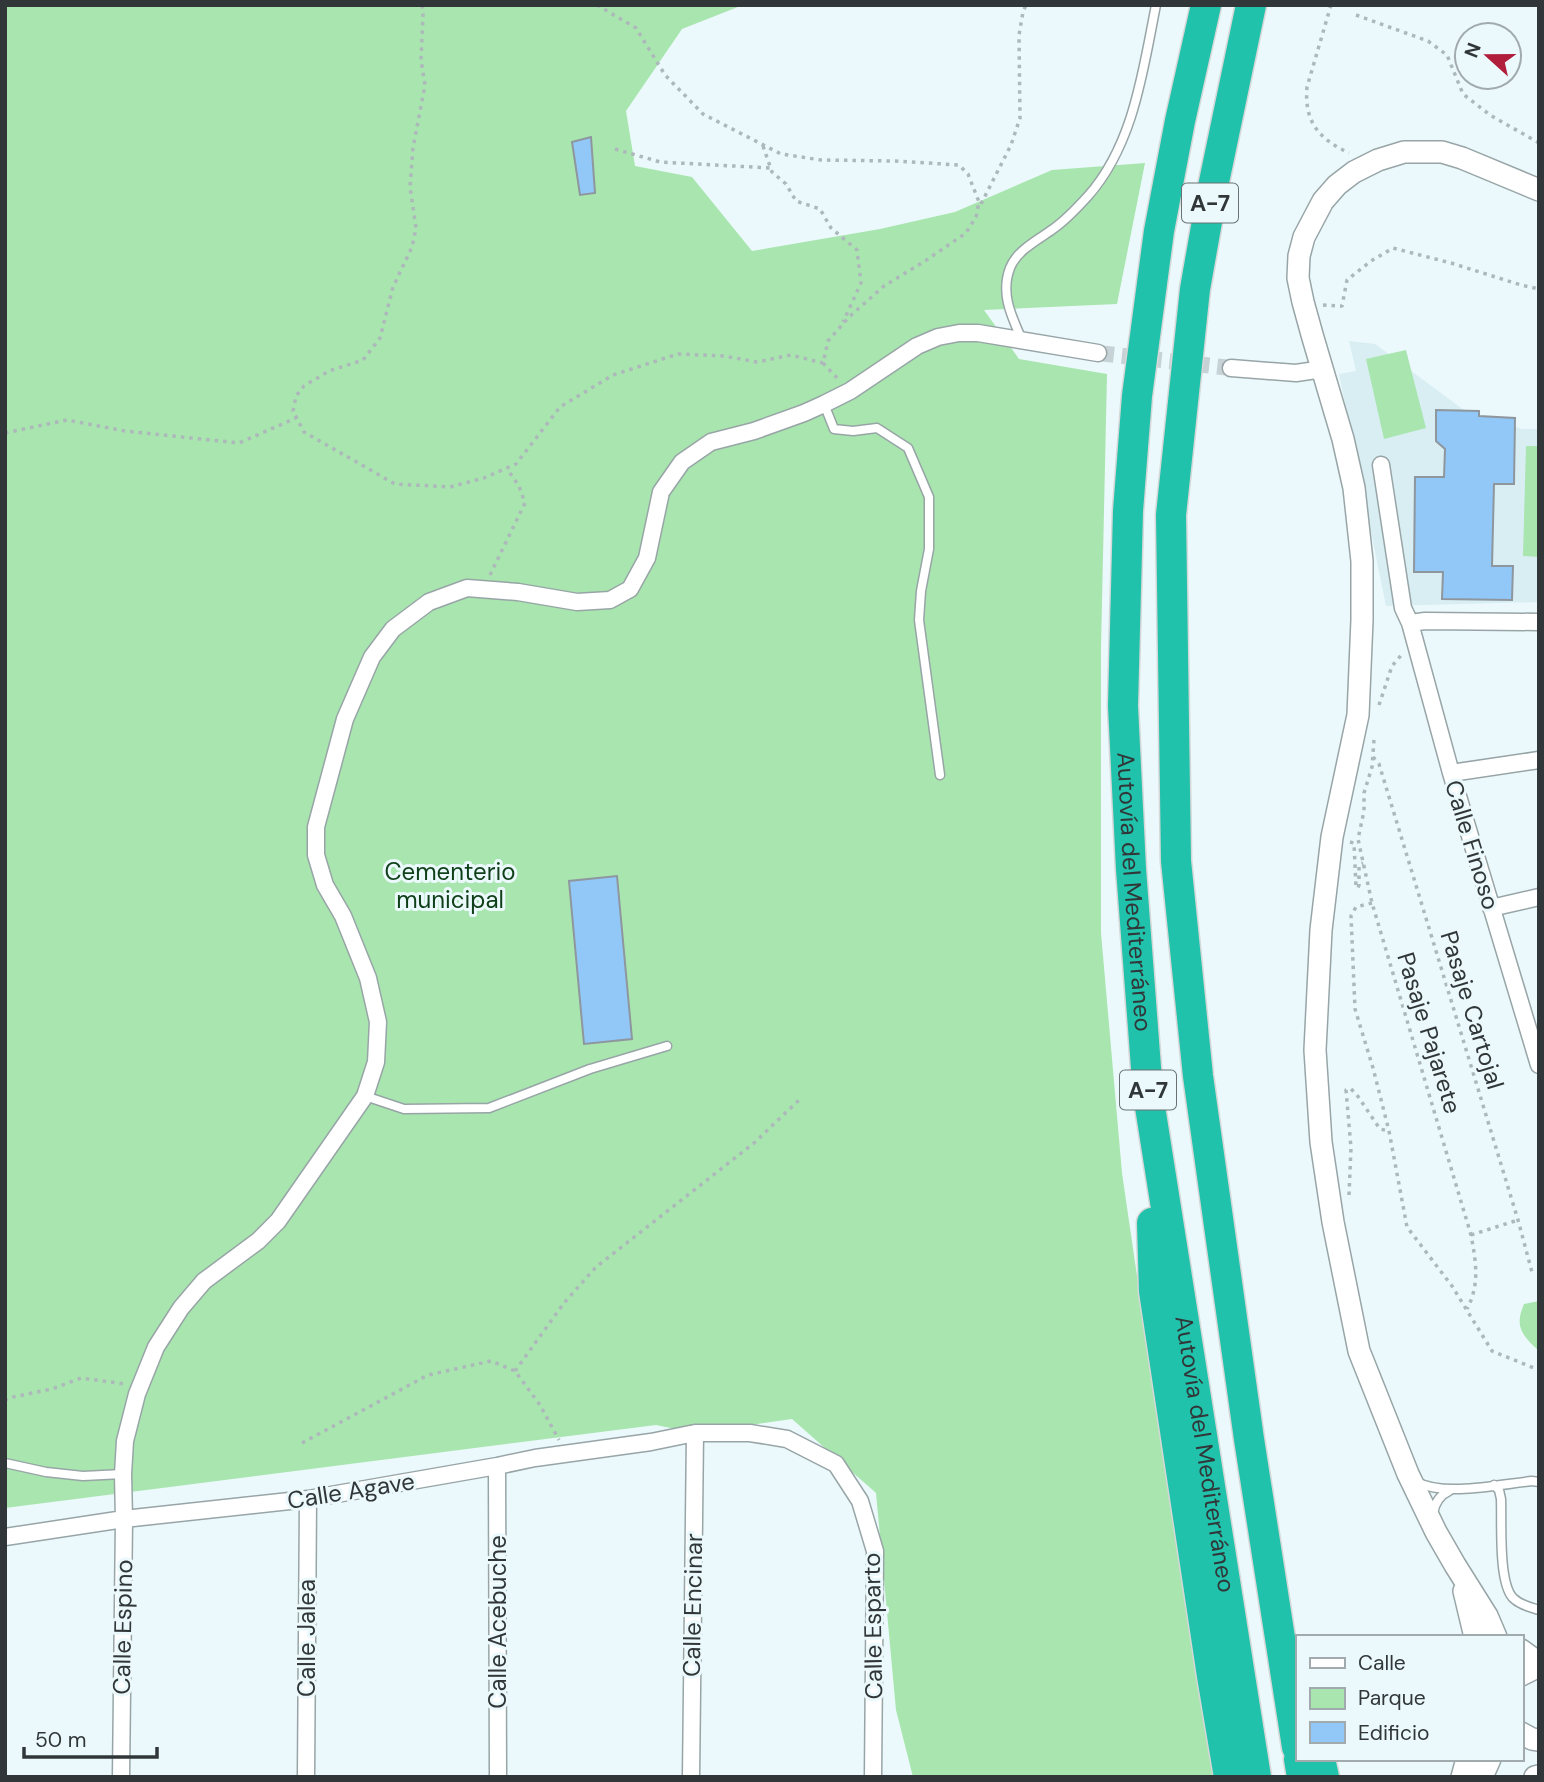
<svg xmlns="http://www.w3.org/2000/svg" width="1544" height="1782" font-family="'DM Sans',sans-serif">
  <rect width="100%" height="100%" fill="#ebf9fc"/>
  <path fill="#d8eef3" d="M1349,341L1375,344L1468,413L1522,429H1539V602L1386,606L1339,374L1356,371Z"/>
  <path fill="#a9e5ae" d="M5,5H743L682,29L626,111L635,166L692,177L752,251L880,229L955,212L1052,170L1145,163L1117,304L984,310L1019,359L1107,374L1101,647V933L1122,1173L1159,1427L1214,1777H913L896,1710L876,1493L792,1419L695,1433L656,1425L5,1508Z
    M1406,350L1426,428L1384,439L1366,359Z
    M1526,446H1539V557L1523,556Z
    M1539,1301V1351C1522,1335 1514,1327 1524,1304Z"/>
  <path fill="#92c8f8" stroke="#8e969e" stroke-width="2" d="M591,137L595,193L580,195L572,142Z
    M1436,410L1479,411V416L1515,418L1514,484H1494L1492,566H1513L1512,600L1442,599L1443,572H1414L1415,477H1444L1445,449L1436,441Z
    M617,876L632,1039L584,1044L569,881Z"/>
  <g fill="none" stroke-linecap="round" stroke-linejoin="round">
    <path stroke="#c6d2d5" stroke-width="16" stroke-dasharray="16 8" stroke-linecap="butt" d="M1098,353L1231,368"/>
    <defs>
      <path id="service" d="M1022,340C1012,317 1000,294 1010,268C1017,250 1038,240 1053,229C1066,220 1078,207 1088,196C1134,144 1143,70 1156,5
        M824,404L834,429L853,431L877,428L908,448L929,497V549L921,591L919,620L940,775
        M365,1096L404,1109L489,1108L590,1069L667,1046
        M5,1463L46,1472L83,1476L123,1474
        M1417,1482C1444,1497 1502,1484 1532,1481L1539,1482
        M1494,1485L1499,1490L1501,1499C1502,1522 1498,1582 1513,1598C1520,1605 1530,1607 1539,1610
        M1433,1513C1435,1503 1440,1495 1449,1491"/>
      <path id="minor" d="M1231,368L1296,373L1323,369
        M1381,465L1403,608L1410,623L1451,773L1539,1065
        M1410,623L1425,621L1539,622
        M1451,773L1539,760
        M1491,908L1539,897
        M497,1466L498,1777
        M5,1537L124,1519L308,1499L497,1466L535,1458L651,1442L695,1433H750L787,1439L836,1464L860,1501L875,1551L873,1777
        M121,1777L124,1519L123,1474L125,1441L137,1394L156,1347L181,1308L204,1281L258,1241L278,1221L365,1096L376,1062L378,1022L368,978L343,916L325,885L316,855V827L345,719L372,657L393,629L429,602L467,588L518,592L577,602L610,600L630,589L647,558L661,492L682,462L711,442L754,431L804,413L824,404L850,391L917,346L938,337L959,333H978L1098,353
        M306,1777L308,1499
        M691,1777L695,1433"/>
      <path id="tertiary" d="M1464,1591L1475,1637
        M1496,1637L1487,1616L1455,1565L1436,1532L1408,1474L1359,1351L1333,1222L1321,1142L1315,1050L1321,930L1332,837L1358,715L1362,620V561L1354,488L1343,439L1313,338L1303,302L1298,278L1299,256L1304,237L1323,201L1337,185L1354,172L1378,160L1404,152H1442L1462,158L1539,190
        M1521,1650L1539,1663
        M1521,1675L1533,1669L1539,1668
        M1521,1733L1532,1739L1539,1740
        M1462,1777L1467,1759
        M1482,1777L1490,1759
        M1535,1777L1539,1776"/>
      <g id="motorway">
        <path id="s1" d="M1206,5L1180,121L1159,231L1137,396L1128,511L1123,706L1131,869L1148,1094L1256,1777"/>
        <path d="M1251,5L1214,182L1195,289L1171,515L1176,861L1198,1076L1249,1439L1297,1747"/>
        <path d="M1152,1223L1154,1291L1212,1676L1229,1777"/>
        <path d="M1299,1759L1302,1777"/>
        <path d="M1320,1759L1324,1777"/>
      </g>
    </defs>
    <use href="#service" stroke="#98a5a7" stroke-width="11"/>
    <use href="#minor" stroke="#98a5a7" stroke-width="19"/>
    <use href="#tertiary" stroke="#98a5a7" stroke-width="24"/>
    <use href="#motorway" stroke="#d6d7d7" stroke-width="33"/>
    <path stroke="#adb8ba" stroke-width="3.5" stroke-dasharray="3.5 5" stroke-linecap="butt" d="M422,5L423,14L421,60L425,85L413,148L410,187L416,228L412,247L393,287L380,338L363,360L329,371L304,386L296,396L293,411L304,432L395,484L450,487L484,478L516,464L560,407L613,375L678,354L724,356L757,362L791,355L823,363
      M597,5L636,28L665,75L703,114L781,154L821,160L895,161L959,165L968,174L979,202L976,217L966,233L925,261L884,286L849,317L828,341L823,363L839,380
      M1331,5L1307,87C1304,122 1319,139 1349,153
      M1356,15L1428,41L1447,55L1463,94L1490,115L1539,143
      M763,146L772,172L786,184L796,201L820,209L831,228L857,250L861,283L843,322
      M615,149L660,162L770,168
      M981,204L1011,145L1020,118L1019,35L1023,12L1026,5
      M1323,305L1342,306L1347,280L1371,261L1393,248L1451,263L1521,285L1539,289
      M5,433L67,420L125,431L239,443L296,418
      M490,575L525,503L519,486L507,469
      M1379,705L1392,666L1403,653
      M1374,740L1372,767L1364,793V811L1358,839L1372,903L1471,1235C1476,1262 1480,1284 1467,1309
      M1373,757L1379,764L1518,1220L1533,1276
      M1350,842L1354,843L1356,887L1358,888L1359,885V865L1363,863
      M1372,903L1356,907L1351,916L1355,1009L1373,1068L1389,1131L1407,1227L1452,1286L1492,1351L1539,1370
      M1349,1195L1351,1148L1346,1090L1351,1089L1357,1095L1380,1129L1389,1131
      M1471,1235L1518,1220
      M515,1371L564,1303L596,1267L754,1143L799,1100
      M5,1401L8,1398L52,1389L81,1378L125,1384
      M302,1443L428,1375L491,1361L515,1371L540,1405L559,1440"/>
    <use href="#service" stroke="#fff" stroke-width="8"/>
    <use href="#minor" stroke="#fff" stroke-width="16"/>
    <use href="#tertiary" stroke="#fff" stroke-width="21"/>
    <use href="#motorway" stroke="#21c2ab" stroke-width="30"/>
  </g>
  <g text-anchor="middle" stroke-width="6" stroke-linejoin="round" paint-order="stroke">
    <g fill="#ebf9fc" stroke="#697173" stroke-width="2">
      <rect x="1182" y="183.5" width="56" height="39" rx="5"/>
      <rect x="1120" y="1070.5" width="56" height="39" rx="5"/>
    </g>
    <g font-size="23" font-weight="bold" fill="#313738">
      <text x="1210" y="211">A-7</text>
      <text x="1148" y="1098">A-7</text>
    </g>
    <g font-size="24" fill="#313738" stroke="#ebf9fc">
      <text transform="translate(1472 845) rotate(73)" y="8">Calle Finoso</text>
      <text dy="8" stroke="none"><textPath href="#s1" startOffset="894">Autovía del Mediterráneo</textPath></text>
      <text transform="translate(1472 1010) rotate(73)" y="8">Pasaje Cartojal</text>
      <text transform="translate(1429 1033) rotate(73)" y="8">Pasaje Pajarete</text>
      <text dy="8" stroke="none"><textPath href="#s1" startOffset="1461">Autovía del Mediterráneo</textPath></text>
      <text transform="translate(351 1491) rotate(-9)" y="8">Calle Agave</text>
      <text transform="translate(693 1605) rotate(-89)" y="8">Calle Encinar</text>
      <text transform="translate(498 1622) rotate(-90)" y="8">Calle Acebuche</text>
      <text transform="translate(873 1626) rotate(-91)" y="8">Calle Esparto</text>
      <text transform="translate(123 1627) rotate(-89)" y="8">Calle Espino</text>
      <text transform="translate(307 1638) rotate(-90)" y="8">Calle Jalea</text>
    </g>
    <g font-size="24" fill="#0f3f18" stroke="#ebf9fc">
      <text x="450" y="880">Cementerio<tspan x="450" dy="28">municipal</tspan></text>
    </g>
  </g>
  <rect width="1544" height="1782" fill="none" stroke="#313738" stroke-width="14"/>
  <rect x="1296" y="1635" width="228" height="126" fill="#ebf9fc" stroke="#a1abae" stroke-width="2"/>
  <rect x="1310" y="1658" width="35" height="10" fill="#ffffff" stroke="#a1abae" stroke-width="2"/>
  <text x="1358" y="1670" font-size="21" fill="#313738">Calle</text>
  <rect x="1310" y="1688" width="35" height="21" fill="#a9e5ae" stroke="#a1abae" stroke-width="2"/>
  <text x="1358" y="1705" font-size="21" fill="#313738">Parque</text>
  <rect x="1310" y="1722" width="35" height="21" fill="#92c8f8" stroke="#a1abae" stroke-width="2"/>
  <text x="1358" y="1740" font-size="21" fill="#313738">Edificio</text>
  <g transform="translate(1488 56) rotate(291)"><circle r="33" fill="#ebf9fc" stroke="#a1abae" stroke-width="2"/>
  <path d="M0-5L12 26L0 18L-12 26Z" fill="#b11e3b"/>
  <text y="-10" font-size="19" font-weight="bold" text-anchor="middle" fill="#313738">N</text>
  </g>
  <path d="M24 1747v10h133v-10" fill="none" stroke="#313738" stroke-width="3.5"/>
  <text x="35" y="1747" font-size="21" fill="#313738" stroke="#ebf9fc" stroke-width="5" paint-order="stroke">50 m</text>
</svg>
